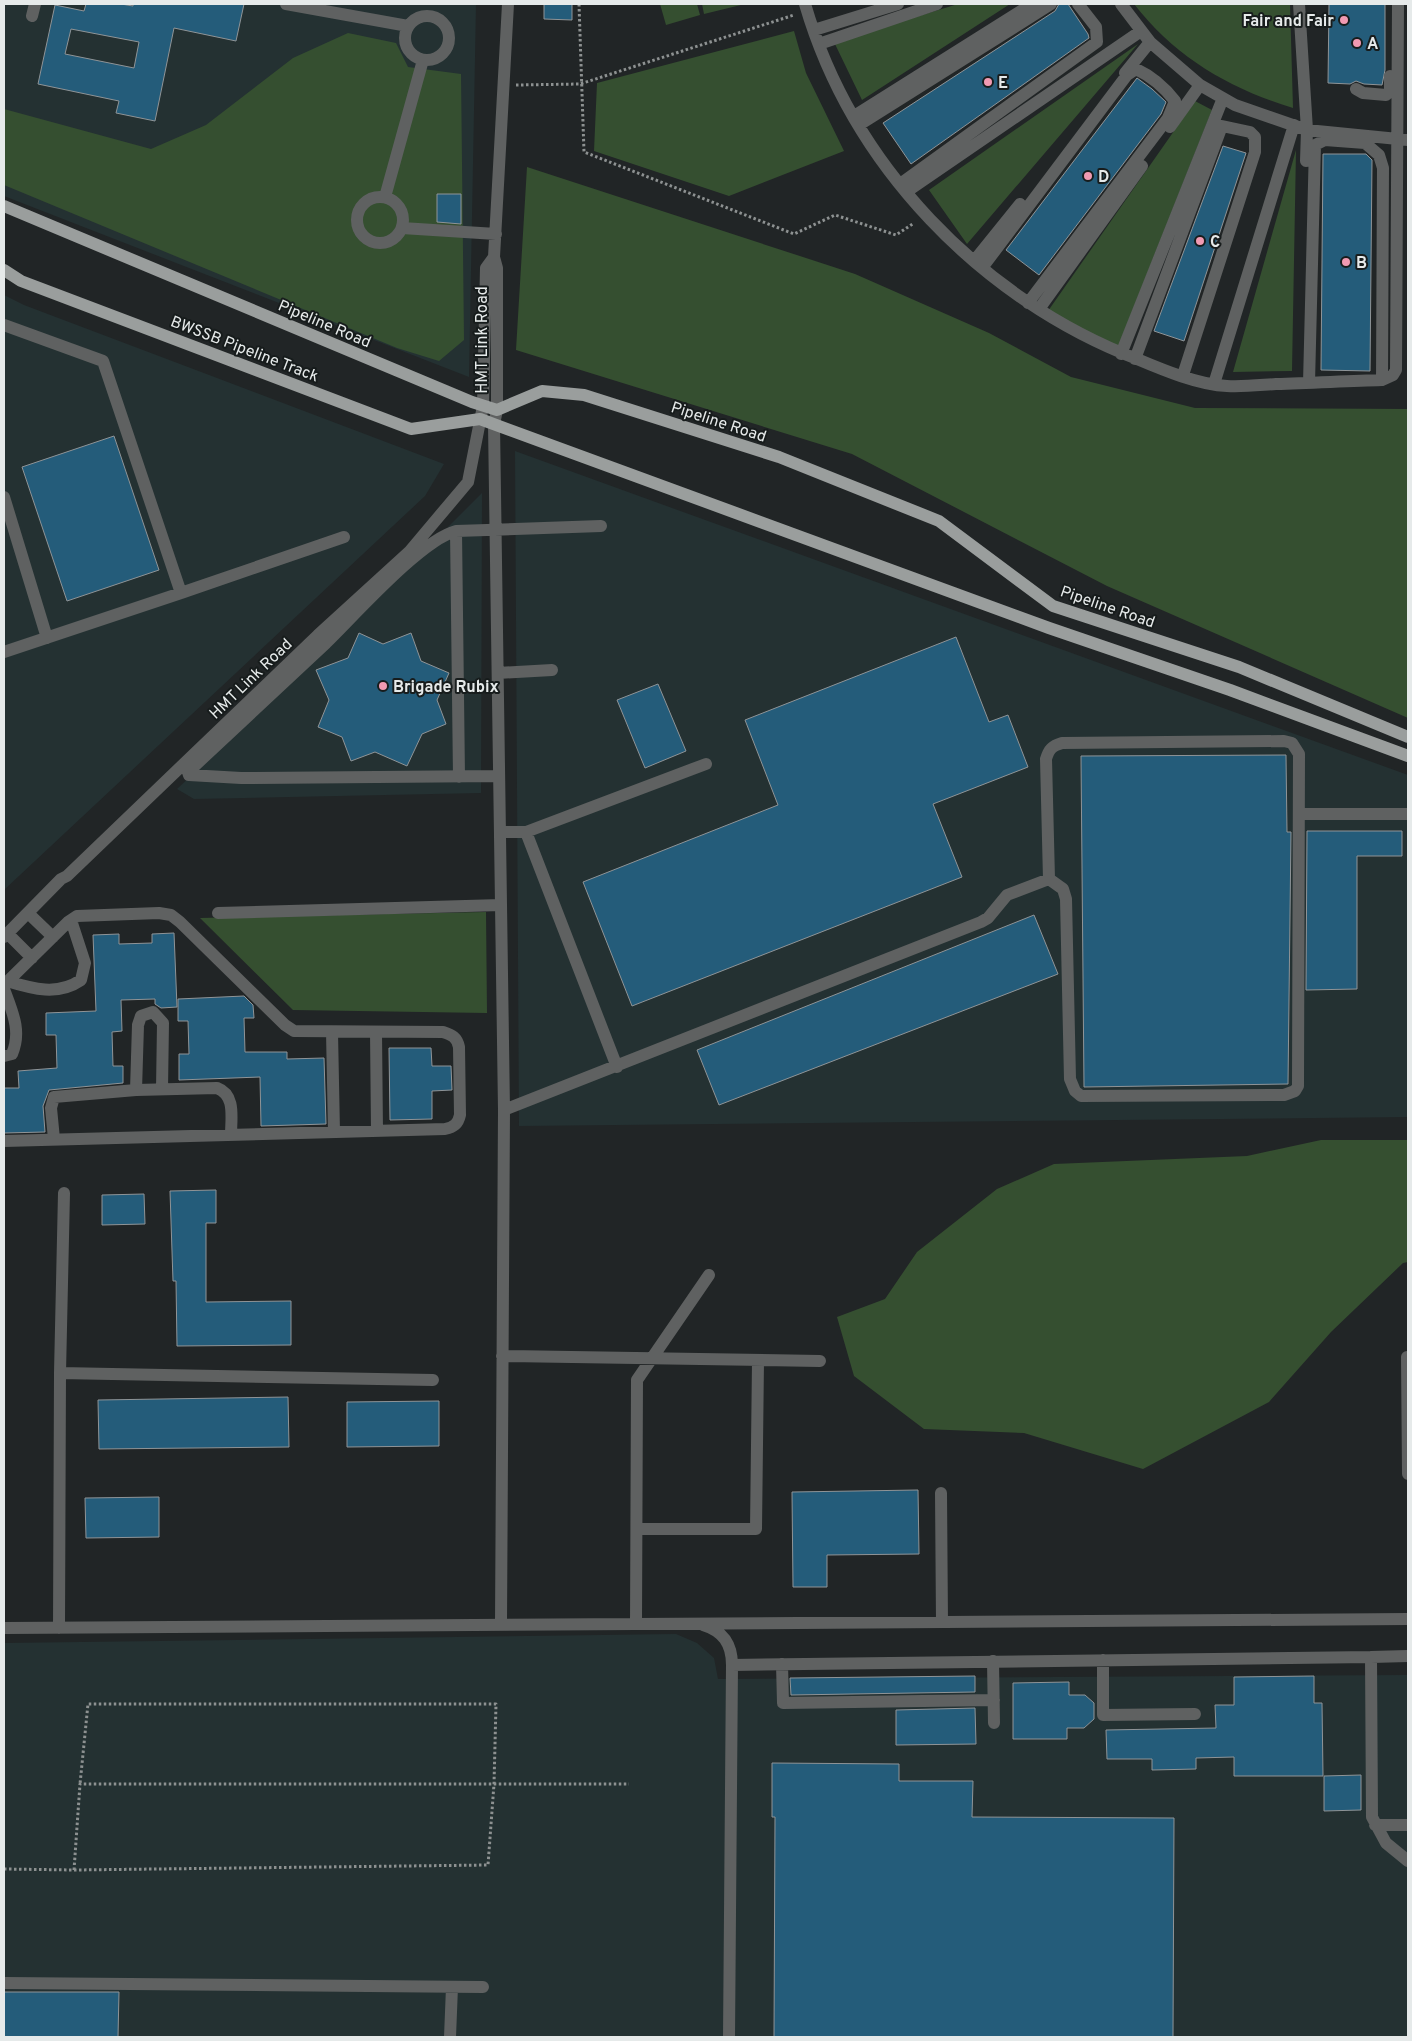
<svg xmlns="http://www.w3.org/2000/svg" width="1412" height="2041" font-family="Overpass,sans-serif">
  <rect width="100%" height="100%" fill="#212526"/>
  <path fill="#243132" d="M4,4H476L469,377L4,196Z
    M4,295L24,305L444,464L425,496L4,890Z
    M515,451L1408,775V1117L519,1126Z
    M482,493L481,793L194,799L177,789L323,652Z
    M676,1634L697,1643L714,1658L718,1679L1408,1675V2037H4V1643Z"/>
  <path fill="#354f30" d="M660,4H697L700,15L666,25Z
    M702,4H745L704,14Z
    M958,4H1010L862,100L834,42Z
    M1134,4H1290L1293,108C1230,89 1175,57 1134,4Z
    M794,31L806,73L844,151L729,196L594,151L597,83Z
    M348,33L396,43L408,67L461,74L464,340L439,361L397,348L4,185V109L151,149L206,125L293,58Z
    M1138,44L967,244L929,190Z
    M1195,101L1212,110L1118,347L1048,311Z
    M1296,150L1292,371L1233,372Z
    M527,167L855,274L989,333L1071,377L1195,408L1408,409V718L1107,586L852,454L516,350Z
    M486,912L487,1013L293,1010L200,918Z
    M1321,1140H1408V1262L1403,1263L1331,1332L1269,1402L1143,1469L1024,1433L924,1429L854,1376L837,1317L885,1299L917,1252L997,1189L1054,1164L1247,1156Z"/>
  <path fill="#245c7a" stroke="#8f9497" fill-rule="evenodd" d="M86,4H121L133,6V4H244L236,41L174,28L155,121L116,113L119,101L38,84L55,5L84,11ZM71,29L139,42L134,68L65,54Z
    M544,4H572V20L544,19Z
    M1059,4H1068L1088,34L1089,38L911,164L883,123L1055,11Z
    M1329,4H1385V70L1382,85L1364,84L1356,81L1350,84L1328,83Z
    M1137,78L1152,89L1166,102L1161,114L1039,275L1006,250Z
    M1223,146L1246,153L1184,341L1154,331Z
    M1323,154H1366L1372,160L1370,371L1321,370Z
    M437,194H461V224L437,222Z
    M114,436L159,570L67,601L22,467Z
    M359,633L383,644L411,633L421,661L449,673L437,700L446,724L422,734L407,766L375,752L351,761L342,737L318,727L329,700L316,670L348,658Z
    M956,637L989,722L1008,715L1028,767L933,804L962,877L632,1006L583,882L778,805L745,720Z
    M658,684L686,751L645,768L617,700Z
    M1286,755L1287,832H1291L1288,1084L1084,1087L1081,756Z
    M1307,831H1402V856H1357V989L1306,990Z
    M1034,915L1058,974L719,1105L697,1050Z
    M174,933L177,1007L161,1008L155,1004V999L121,1000L122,1031L112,1032L113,1066H123V1083L49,1090L43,1106L45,1132L4,1133V1088H19L18,1071L57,1068L56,1035H46V1013L96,1011L93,935L119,934V944L152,943V934Z
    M244,996L253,1005L254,1018H244L245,1052H287V1059L324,1058L326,1124L261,1126L260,1077L179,1080V1054H189L188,1021H178V999Z
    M389,1048H431L432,1066H451L452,1090L432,1091V1119L390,1120Z
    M216,1190V1223H206V1302L291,1301V1345L177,1346L176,1281H173L170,1191Z
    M144,1194L145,1224L102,1225V1195Z
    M288,1397L289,1447L99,1449L98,1400Z
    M439,1401V1446L347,1447V1402Z
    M918,1490L919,1554L827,1555V1587H793L792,1492Z
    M159,1497V1537L86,1538L85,1498Z
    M975,1676V1692L791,1695L790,1678Z
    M1314,1676V1703H1322L1323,1776H1234V1757L1196,1758V1769L1152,1770V1759H1107L1106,1730L1216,1728L1215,1705H1234V1677Z
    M1069,1682V1695H1085L1094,1703V1719L1084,1728H1067V1739H1013V1683Z
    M975,1708L976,1744L896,1745V1710Z
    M772,1763L899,1764V1781H973L972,1817L1174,1818L1173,2037H774L775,1817H772Z
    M1361,1775V1810L1324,1811V1776Z
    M4,1992H119L118,2037H4Z"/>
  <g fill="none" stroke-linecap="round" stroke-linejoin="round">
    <path stroke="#8d9191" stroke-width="3" stroke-dasharray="2.5 2.5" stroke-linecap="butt" d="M579,4L584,152L794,234L835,215L896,235L914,223
      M516,85L580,84L794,15
      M4,1869L74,1870L80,1784H629
      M74,1870L488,1865L494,1784L496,1704H88L80,1784"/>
    <path stroke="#5f6161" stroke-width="12" d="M286,4L408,26
      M805,4C852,165 981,299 1137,359C1163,370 1199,385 1227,386C1243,387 1260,385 1276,384C1312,383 1347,381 1382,380L1393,375L1396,370L1398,4
      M1121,4L1150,42L1200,85L1235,105L1307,130L1408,140
      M1299,4L1307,130L1306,161
      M405 38a22 22 0 1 1 44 0a22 22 0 1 1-44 0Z
      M32,16L35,4
      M814,30L898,4
      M819,44L937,4
      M1125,73L1150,42
      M1356,89L1363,93L1386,95L1390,91V76
      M854,116L1032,4
      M859,125L1051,4
      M1170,127L1200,85
      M900,184L1097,42L1096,27L1078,4
      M906,192L1141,31
      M357 220a23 23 0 1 1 46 0a23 23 0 1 1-46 0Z
      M385,197L423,60
      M402,228L496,234
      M494,257L497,268V410L494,424L504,1110L501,1624
      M974,261L1020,204
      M982,268L1127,75L1136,69C1151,76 1165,88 1175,101L1168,118L1028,303
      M1039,309L1142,166
      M4,325L103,361L181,593L4,652
      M1121,354L1223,98
      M1135,359L1222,126L1250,132L1255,137V152L1183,375
      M1309,383L1315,145L1325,140L1365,143L1379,155L1383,168L1382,380
      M1214,384L1294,125
      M4,497L47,638
      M181,593L344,537
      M318,635L326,643L188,772L189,775L241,778L499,776
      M326,643C354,616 421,540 456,531
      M498,673L552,670
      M1284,741L1292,743L1299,754L1298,1086L1295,1091L1284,1095L1081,1096L1075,1091L1070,1079L1066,899L1063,889L1049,879L1046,759C1049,749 1052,746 1062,743Z
      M459,777L456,531L601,526
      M1300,814H1408
      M500,832H526L706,764
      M526,832L617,1067
      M28,913L53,937
      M218,913L501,905
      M7,933L32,958
      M4,937L61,879L67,876L318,635L409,552L468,482L483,406L486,268L494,257L508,4
      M7,981C33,989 58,996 81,980L85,963L71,920
      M4,985L68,922L77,916L159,913L171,915L180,922L285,1025L294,1031L443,1032C452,1035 457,1037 459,1047L460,1115C458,1124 454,1127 445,1129L4,1141
      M4,989C12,1011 22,1031 12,1054L4,1056
      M332,1032L334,1132
      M376,1032L377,1131
      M136,1090L138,1025L141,1016L153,1012L163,1023L162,1089
      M504,1110L981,922L988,918L1007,895L1049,879
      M54,1139L51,1108L54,1097L136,1090L217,1088C236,1095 231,1118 231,1135
      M502,1356L820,1361
      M1407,1357L1408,1474
      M60,1373L433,1380
      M941,1493L942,1622
      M638,1529H756L758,1361
      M636,1624L637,1380L709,1275
      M703,1625C723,1631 732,1644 732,1665L1371,1657L1372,1817L1386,1843L1408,1861
      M4,1628L1408,1619
      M59,1628L60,1373L64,1193
      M1371,1657L1408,1656
      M1103,1660V1715L1195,1714
      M993,1661L994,1723
      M782,1664L783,1703L994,1700
      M1375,1825H1408
      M4,1983L483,1987
      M450,2037L452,1987
      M729,2037L732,1665"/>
    <path stroke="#9a9e9d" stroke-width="12" d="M4,206L472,402L497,410L542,391L584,395L779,457L939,521L1053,606L1239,667L1408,737
      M4,270L21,281L411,429L480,419L1049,628L1230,690L1408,756"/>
  </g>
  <g fill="#f19ab2" stroke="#171c1c" stroke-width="2">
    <circle cx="1344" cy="20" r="5"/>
    <circle cx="1357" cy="43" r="5"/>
    <circle cx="988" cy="82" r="5"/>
    <circle cx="1088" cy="176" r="5"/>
    <circle cx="1200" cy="241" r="5"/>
    <circle cx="1346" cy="262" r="5"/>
    <circle cx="383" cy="686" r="5"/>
  </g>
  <g text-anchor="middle" stroke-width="4" stroke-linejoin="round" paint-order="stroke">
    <g font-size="16" font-weight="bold" fill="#e6eaea" stroke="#171c1c" text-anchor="start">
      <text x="1334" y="26" text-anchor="end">Fair and Fair</text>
      <text x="1367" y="49">A</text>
      <text x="998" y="88">E</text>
      <text x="1098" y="182">D</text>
      <text x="1210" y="247">C</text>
      <text x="1356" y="268">B</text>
      <text x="393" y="692">Brigade Rubix</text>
    </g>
    <g font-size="16" fill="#e6eaea" stroke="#171c1c">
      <text transform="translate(325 323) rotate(23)" y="6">Pipeline Road</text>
      <text transform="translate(481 340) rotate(-90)" y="6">HMT Link Road</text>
      <text transform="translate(245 348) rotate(21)" y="6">BWSSB Pipeline Track</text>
      <text transform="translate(719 421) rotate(18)" y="6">Pipeline Road</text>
      <text transform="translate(1108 606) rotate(19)" y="6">Pipeline Road</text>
      <text transform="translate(250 678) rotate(-44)" y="6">HMT Link Road</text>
    </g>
  </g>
  <rect width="1412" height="2041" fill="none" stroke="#e6eaea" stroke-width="10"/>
</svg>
